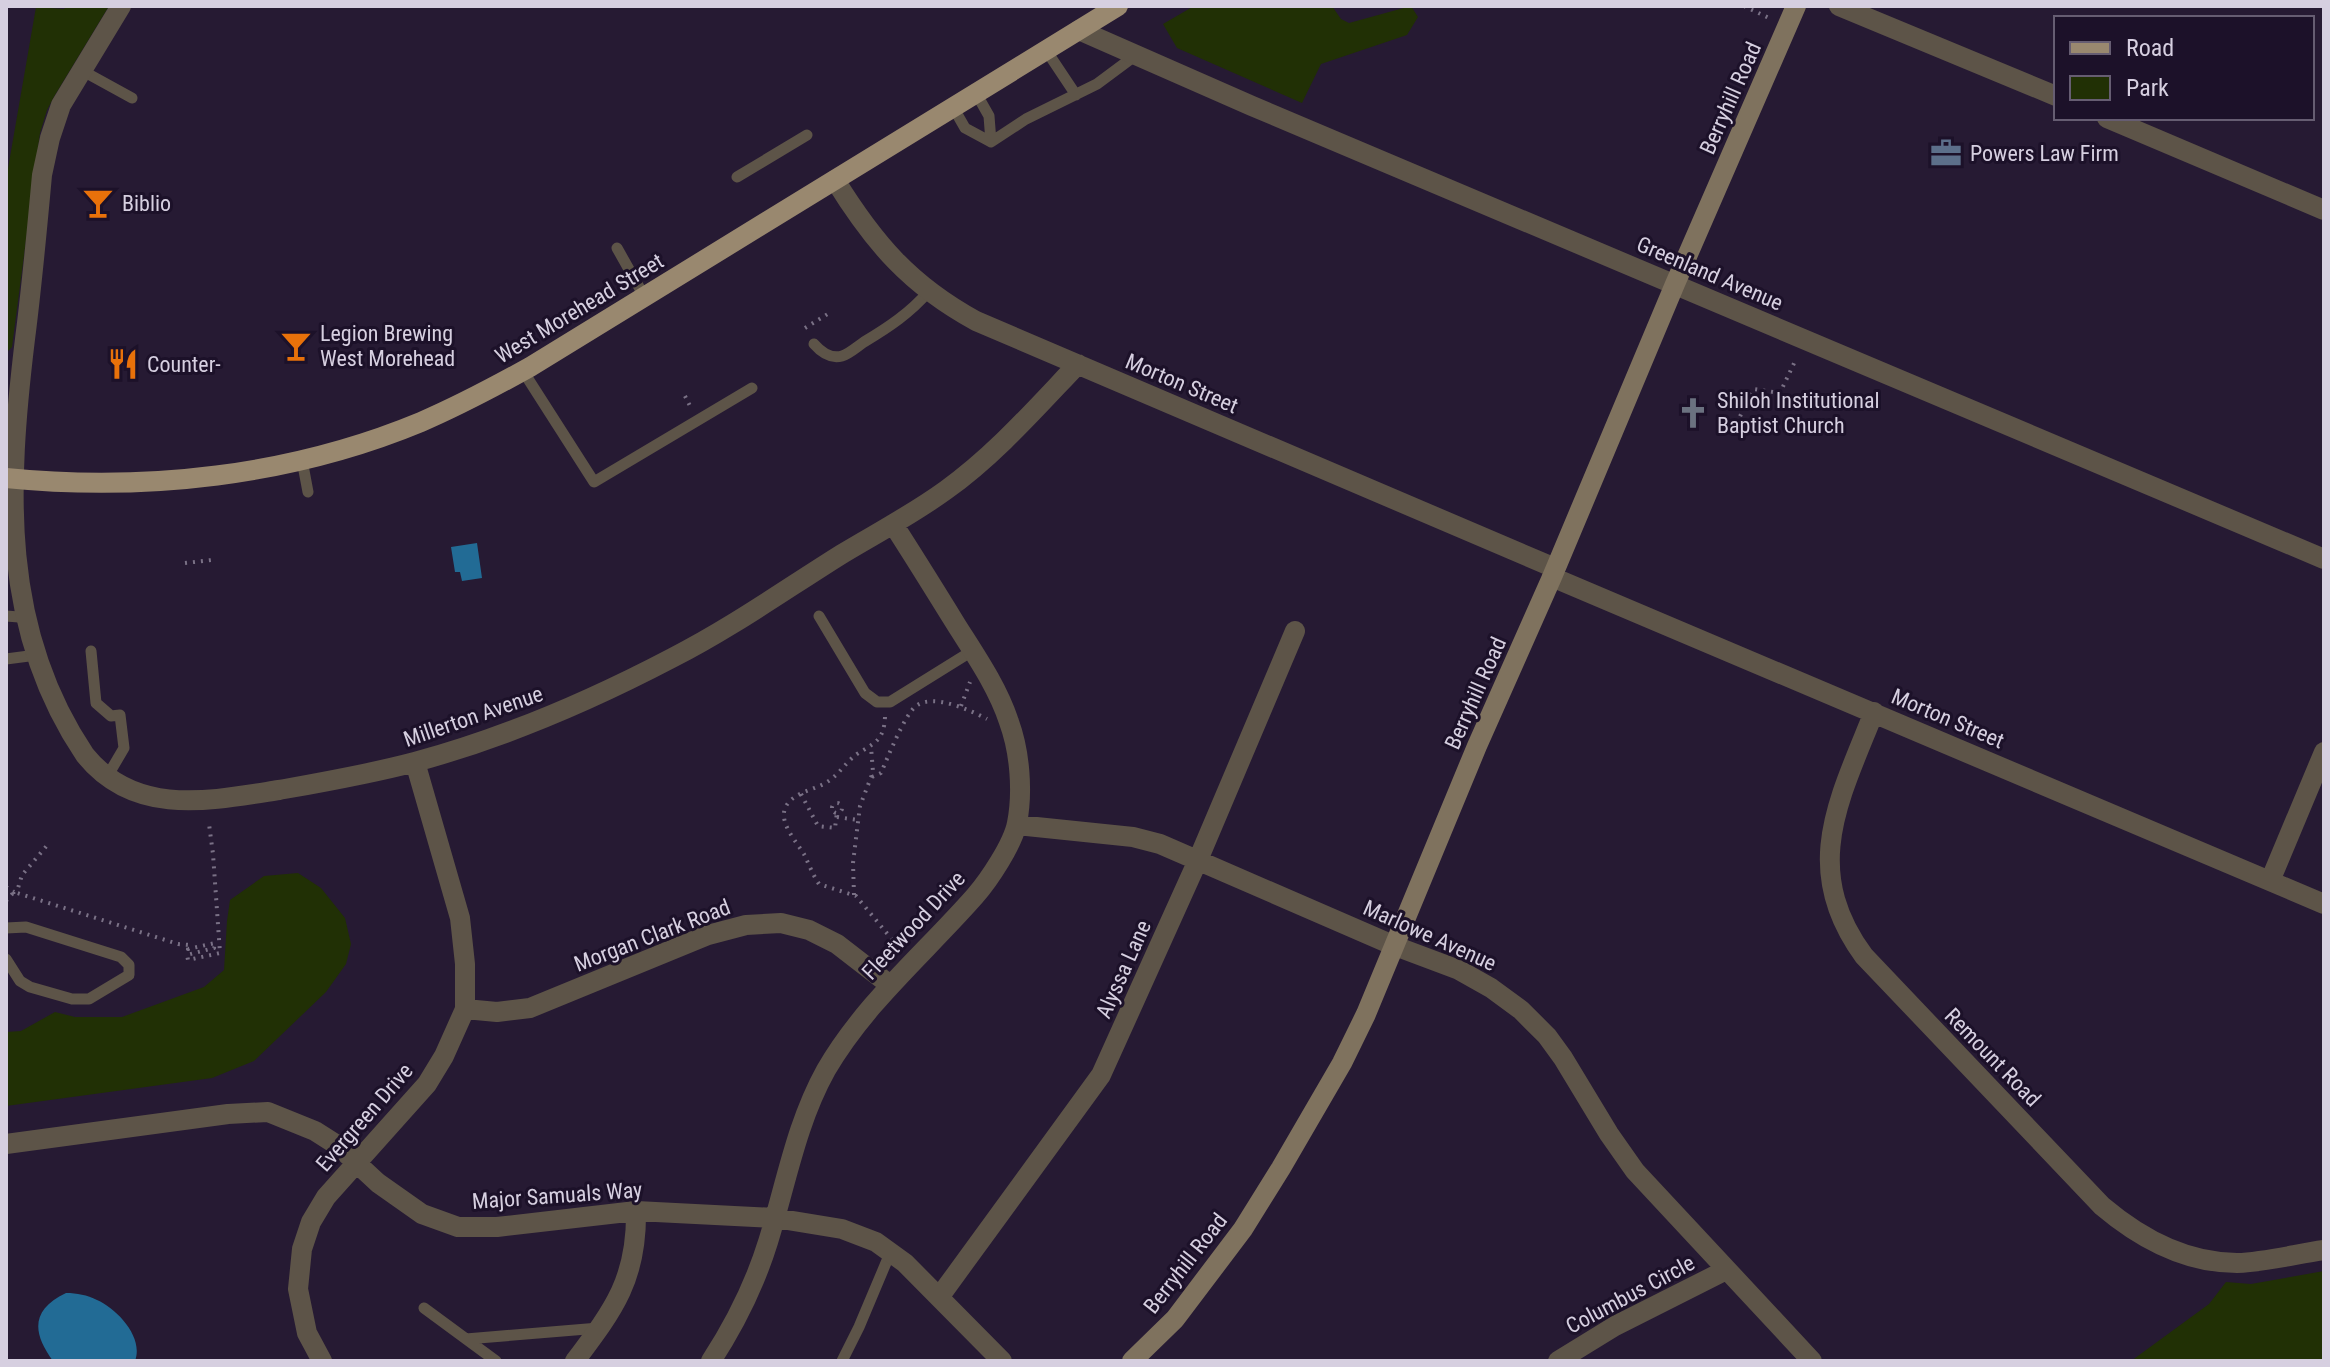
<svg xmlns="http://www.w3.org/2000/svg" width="2330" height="1367" font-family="'Roboto Condensed',sans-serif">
  <rect width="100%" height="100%" fill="#261a33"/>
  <path fill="#213005" d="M67,6H109L55,95L47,110L40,133L12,347L6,353V180L36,7L64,9Z
    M1194,6H1332L1341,19L1349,23L1411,6L1418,17L1407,35L1321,64L1302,103L1177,48L1163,24Z
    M298,873L321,888L345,918L351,944L346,964L326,992L254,1061L212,1078L6,1106V1032L21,1031L55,1012L75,1017H122L204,987L224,970L227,921L230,900L264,876Z
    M2324,1271V1361H2131L2209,1304L2226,1282L2251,1284Z"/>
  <path fill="#226b95" d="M477,543L482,578L462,581L460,572H455L451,547Z
    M66,1293C77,1293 87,1295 97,1300C117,1309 144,1337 135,1361H53C32,1332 31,1310 66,1293Z"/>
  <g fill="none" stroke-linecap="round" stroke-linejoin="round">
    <path stroke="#7a7186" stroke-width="4" stroke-dasharray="2 6" stroke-linecap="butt" d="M1744,6L1771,19
      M805,328L831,312
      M340,338L373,339
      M685,396L691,408
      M1734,431L1749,395L1754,389L1780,393L1796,359
      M185,563L212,560
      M961,706L970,682
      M885,717C884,740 875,743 857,754C847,761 840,773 830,780C818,789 802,790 791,800C772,817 796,840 805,856C809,865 813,875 819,884L856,896L900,949
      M872,777L881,773C887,759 905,714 916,706C933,693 970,710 987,719
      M801,794L818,826L835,828L837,812
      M832 808a5 5 0 1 1 10 0a5 5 0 1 1-10 0Z
      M837,817L858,820
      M6,887L14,892L18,888L22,875L50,842
      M854,895L853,863L860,806L873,772L871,747
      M6,901L14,892L178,944L190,945L188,949L215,943L214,948L187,955L188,960L220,953L213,854L209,824"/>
    <path stroke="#5d5448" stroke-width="11" d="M1046,50L1076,95
      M81,70L132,98
      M976,93L989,116L991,142L1026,119L1097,84L1136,55
      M953,107L965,128L991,142
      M737,177L807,135
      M617,248L644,296
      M814,344C821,352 831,359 842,356C849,354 858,346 864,342C889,327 910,313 929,291
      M523,371L594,482L752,388
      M302,460L308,492
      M6,616L19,617
      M819,616L865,693L877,702H890L972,651
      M91,651L96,703L111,716L120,715L124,748L107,777
      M6,659L29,656
      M6,928L26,927L121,957L129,965V975L89,999H72L30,987L20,981L6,959
      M424,1308L496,1361
      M466,1339L599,1328
      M842,1361L859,1327L891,1251"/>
    <path stroke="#5d5448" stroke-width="20" d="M121,6L61,105L50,138L42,175C37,230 32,285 25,339C7,488 0,629 85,755C135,817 209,801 279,790C324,782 370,774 415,762C504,738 590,701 672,658C731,628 786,589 842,554C877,533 913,514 946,490C995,455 1036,408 1078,364
      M1839,6L2056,96
      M1079,30L1252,106L2324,559
      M2107,118L2324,210
      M835,180C874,243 910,285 976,321L1555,568
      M1552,577L2324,904
      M1874,712C1839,800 1800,869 1864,956L2102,1206C2141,1239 2185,1263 2237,1263C2266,1262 2296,1254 2324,1250
      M1017,825L1133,837L1160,844L1395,946L1459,970L1491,988L1521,1010L1547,1036L1563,1058L1609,1134L1635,1171L1812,1361
      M2270,881L2324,752
      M465,1009L497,1012L530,1008L708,935L746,925L781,923L809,930L837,944L890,985
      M6,1144L228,1114L268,1112L315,1131L337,1145L378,1183L422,1214L458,1227H497L636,1211L775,1218L842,1229L876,1242L905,1263L1002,1361
      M940,1296L1101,1075L1198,860L1295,631
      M322,1361L307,1333L298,1289L302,1249L311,1222L326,1197L427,1084L444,1056L465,1009V964L460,918L415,762
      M575,1361C614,1309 637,1279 636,1211
      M711,1361C735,1324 755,1284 768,1242C786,1184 796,1124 826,1070C865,1003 924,954 975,896C989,880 1013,844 1017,823C1023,792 1020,752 1009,722C998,688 976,656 957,626C936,592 915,558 893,524
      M1558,1361L1615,1326L1726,1270"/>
    <path stroke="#7f725e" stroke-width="20" d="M1132,1361L1175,1319L1243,1229L1281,1168L1342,1063L1366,1014L1477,746L1552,577L1675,284L1796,6"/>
    <path stroke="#99886f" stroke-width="20" d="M6,478C145,492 291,476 421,422C458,406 494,387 530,367L1118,6"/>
  </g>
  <defs>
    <symbol id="office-bare" viewBox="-9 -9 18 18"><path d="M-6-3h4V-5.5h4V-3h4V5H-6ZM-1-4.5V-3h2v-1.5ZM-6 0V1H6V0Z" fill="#5c6f8a" stroke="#1c1129" stroke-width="2.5" paint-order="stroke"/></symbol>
    <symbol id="bar-bare" viewBox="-9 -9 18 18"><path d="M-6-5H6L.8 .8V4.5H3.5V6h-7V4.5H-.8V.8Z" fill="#e8710a" stroke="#1c1129" stroke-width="2.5" paint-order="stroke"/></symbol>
    <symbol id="restaurant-bare" viewBox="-9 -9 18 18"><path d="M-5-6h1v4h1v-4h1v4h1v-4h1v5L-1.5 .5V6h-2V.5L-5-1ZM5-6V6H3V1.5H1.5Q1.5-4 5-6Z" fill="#e8710a" stroke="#1c1129" stroke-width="2.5" paint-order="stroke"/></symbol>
    <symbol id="church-bare" viewBox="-9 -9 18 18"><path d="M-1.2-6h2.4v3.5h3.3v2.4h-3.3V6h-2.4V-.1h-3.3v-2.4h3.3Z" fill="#6b7280" stroke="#1c1129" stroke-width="2.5" paint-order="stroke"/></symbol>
  </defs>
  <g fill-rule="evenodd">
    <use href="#office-bare" x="1924" y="131" width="44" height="44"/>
    <use href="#bar-bare" x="76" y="181" width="44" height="44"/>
    <use href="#bar-bare" x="274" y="324" width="44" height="44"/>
    <use href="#restaurant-bare" x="101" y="342" width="44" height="44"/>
    <use href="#church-bare" x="1671" y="391" width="44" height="44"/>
  </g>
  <g text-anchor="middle" stroke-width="6" stroke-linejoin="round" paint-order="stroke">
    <g font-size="22" fill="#d6cfe0" stroke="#1c1129">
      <text transform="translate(1730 98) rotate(-66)" y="8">Berryhill Road</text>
      <text transform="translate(1710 273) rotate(23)" y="8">Greenland Avenue</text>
      <text transform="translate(579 308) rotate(-31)" y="8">West Morehead Street</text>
      <text transform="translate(1182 383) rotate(23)" y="8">Morton Street</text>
      <text transform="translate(1475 693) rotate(-66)" y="8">Berryhill Road</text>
      <text transform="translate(473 716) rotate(-19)" y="8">Millerton Avenue</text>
      <text transform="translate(1948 718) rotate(23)" y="8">Morton Street</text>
      <text transform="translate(913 925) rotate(-47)" y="8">Fleetwood Drive</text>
      <text transform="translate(652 935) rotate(-21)" y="8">Morgan Clark Road</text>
      <text transform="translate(1430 935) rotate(24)" y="8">Marlowe Avenue</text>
      <text transform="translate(1123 969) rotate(-66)" y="8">Alyssa Lane</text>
      <text transform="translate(1993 1057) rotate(46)" y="8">Remount Road</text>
      <text transform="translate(364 1117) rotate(-49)" y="8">Evergreen Drive</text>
      <text transform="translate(557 1195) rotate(-4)" y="8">Major Samuals Way</text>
      <text transform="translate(1185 1263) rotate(-52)" y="8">Berryhill Road</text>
      <text transform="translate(1630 1294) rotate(-28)" y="8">Columbus Circle</text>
    </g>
    <g font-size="22" fill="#d6cfe0" stroke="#1c1129" text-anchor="start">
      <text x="1970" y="161">Powers Law Firm</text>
      <text x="122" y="211">Biblio</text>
      <text x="320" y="341">Legion Brewing<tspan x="320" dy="25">West Morehead</tspan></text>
      <text x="147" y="372">Counter-</text>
      <text x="1717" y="408">Shiloh Institutional<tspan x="1717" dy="25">Baptist Church</tspan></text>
    </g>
  </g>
  <rect width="2330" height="1367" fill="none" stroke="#d6cfe0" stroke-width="16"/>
  <rect x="2054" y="16" width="260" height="104" fill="#1c1129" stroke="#665d72" stroke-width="2"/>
  <rect x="2070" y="42" width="40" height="12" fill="#99886f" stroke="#665d72" stroke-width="2"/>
  <text x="2126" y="56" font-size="24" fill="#d6cfe0">Road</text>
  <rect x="2070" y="76" width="40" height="24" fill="#213005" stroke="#665d72" stroke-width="2"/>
  <text x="2126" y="96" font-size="24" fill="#d6cfe0">Park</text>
</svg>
